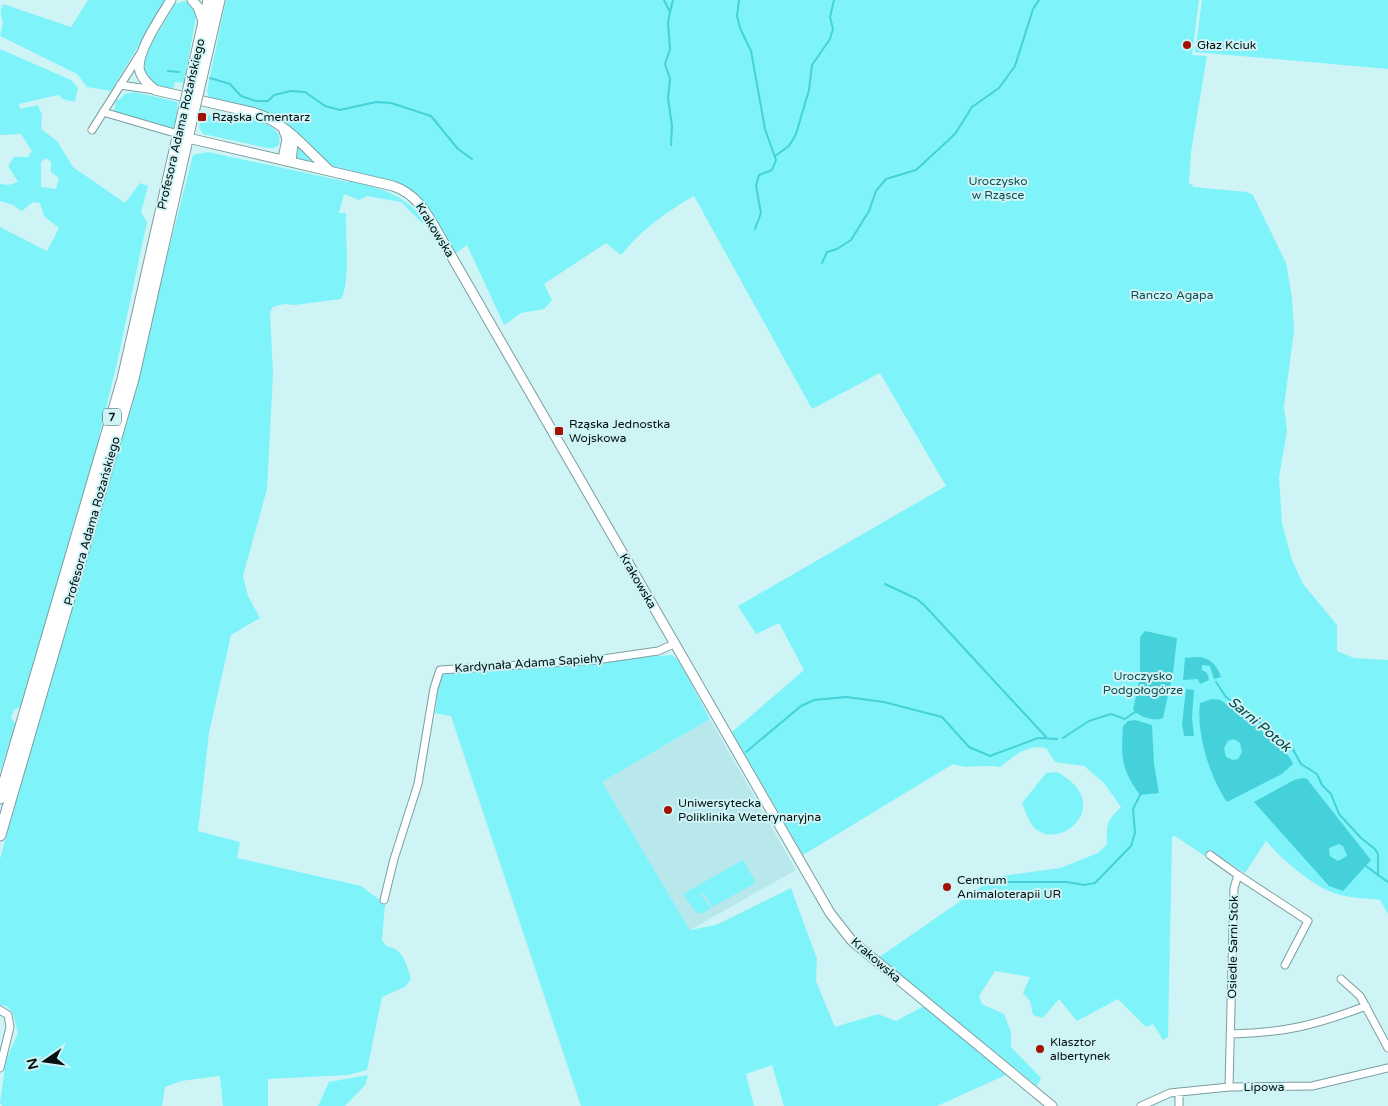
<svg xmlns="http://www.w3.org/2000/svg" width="1388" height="1106" font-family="'Varela Round',sans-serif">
  <rect width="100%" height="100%" fill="#cff4f6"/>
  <path fill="#b8e8eb" d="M710,719L796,870L690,930L602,782Z"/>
  <path fill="#7ff3fa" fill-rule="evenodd" d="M88,0H166L111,91L87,87L77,74L0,36L3,21C0,14 0,10 3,4L71,27Z
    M226,0H1199L1192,55L1207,56L1191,152L1189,184H1192L1193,187L1247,192L1253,195L1286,263L1292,298L1294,330L1284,407L1287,431L1279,477L1282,523L1292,560L1303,584L1337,625V651L1354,658L1388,660V914L1380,900C1364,898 1348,898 1334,893C1310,884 1282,859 1266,841L1245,873L1213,852L1211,860L1175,836L1172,837L1168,1037L1163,1040L1153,1024L1146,1027L1118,999L1077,1021L1059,999L1043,1018L1033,1015L1030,1001L1023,993L1030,977L995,971L979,996L982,1004L1004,1014L1011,1032V1047L1041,1078L1037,1086L878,958L995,877L1060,868L1098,853L1107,844C1106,824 1107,821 1121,807L1104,783L1084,766L1055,762L1046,748C1027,744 1014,756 1000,767C984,764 968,770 953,764L803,855L732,732L804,670L779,623L756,634L738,606L946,486L880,373L812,409L694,196C666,212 641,230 621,255L606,243L544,284L552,300L544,309L521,313L504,325L467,245L455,254L429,209L412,190L394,181L332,166L286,124L270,113L209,98L207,91Z
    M1202,0H1388V69L1195,52Z
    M185,1L194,6L196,17L184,83L175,82L173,90L154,84L145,72L144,56L175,4Z
    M0,49L71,80L78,88L75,102L63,99L58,95L19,104L20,109L38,105L42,115L41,129L57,141L73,167L125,203L140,183L148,186L141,212L147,222L117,363L92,466L23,705L14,710L11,718L16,724L0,772V227L47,251L59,228L44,216L40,203L33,202L22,211L13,205L0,201V184L8,185L18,182L8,166L14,157H28L32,151L21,134L0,135ZM46,158L51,162V172L59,178L56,189L41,187V162Z
    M134,92L178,102L175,129H170L114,112L116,100H119L125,94Z
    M215,112C232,114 287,120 279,145L274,148H267L203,134L199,127L202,114L212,116Z
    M299,145L315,162V163L295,158Z
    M208,152L348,182L351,181C384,190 403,193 425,221L422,223L401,202L367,196L359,200L344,194L339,213H346C345,236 351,281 341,299L295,305L284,304L273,307L270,312L273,374L267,489L243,576L248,596L260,618L231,635L209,733L198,831L240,842L237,858L361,886L385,904L382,940L386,946C403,948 407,965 411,979L405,987L382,997L367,1070L348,1075L268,1079V1106H223L220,1076L181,1081L165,1087L162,1106H2L0,1103L6,1060L18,1033L13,1013L6,1006L0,1005V859L42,706L137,389L157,296L193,155Z
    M672,655L679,661L710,719L602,782L690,930L716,925L791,888L817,959L816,981L835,1027L878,1014L896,1021L924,1006L1008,1074L937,1106H784L772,1065L746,1074L754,1106H581L451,716L435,713L440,676L450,671Z
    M1057,772C1119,805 1055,856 1032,825C1028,819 1025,810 1022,803L1046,773Z
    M743,860L755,881L754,884L712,907L704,893L701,895L711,908L701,914L696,912L683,894Z
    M368,1075L365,1085L345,1106H318L329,1082Z"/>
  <path fill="#45d1d9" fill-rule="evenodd" d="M1145,631L1177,638L1173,673L1163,718C1154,722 1140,717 1133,710L1140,677V637Z
    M1197,657C1210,657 1217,665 1221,677L1214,679L1210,666L1202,665V670L1207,673L1209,680L1200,684L1198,679L1183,680L1185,658Z
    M1186,689L1194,690L1192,718L1194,736H1184L1182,724Z
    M1212,699L1221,700C1237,714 1288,746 1293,764L1282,774L1227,802C1210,778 1196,733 1200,703ZM1234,739L1240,743L1242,752L1238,759L1233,760L1226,757L1224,748L1228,741Z
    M1135,720L1152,725L1154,764L1159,793L1140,795C1121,769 1121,758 1123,726L1128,721Z
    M1303,778L1307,779L1371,860L1343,891L1329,886L1254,802L1294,780ZM1339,844L1343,846L1347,856L1338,861L1330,856L1329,848Z"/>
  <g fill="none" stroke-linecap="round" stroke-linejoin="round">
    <path stroke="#45d1d9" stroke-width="2" d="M664,0L670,12L668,23L670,49L665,64L670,79L668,98L672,126L671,145
      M739,0L737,16L740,28L751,51L765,129L776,160L772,170L759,175L756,186L761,213L755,229
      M670,12L673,0
      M168,71L179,72
      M210,78L230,84L241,96L256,101H268L274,95L291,91L305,92L325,106L340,110L376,102L391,103L431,116L458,149L472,159
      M775,156L789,146L796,134L809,90L812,65L830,39L833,29L830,17L834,0
      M822,263L827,252L837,249L851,240L869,211L876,191L886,179L916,170L955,134L972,107L999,88L1015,66L1033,9L1039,0
      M885,584L917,599L925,606L1046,737
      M1216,682L1226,697L1291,746L1301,764L1317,774L1322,785L1331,794L1339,814L1361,838L1375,849L1378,854V875L1388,882
      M1063,738L1089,721L1111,714L1125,719L1135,712
      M746,752L801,706L814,700L846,697L884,702L942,717L969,747L990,756L1038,738L1057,739
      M1366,866L1378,875
      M1006,882H1067L1084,885L1095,883L1131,846L1135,833L1133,809L1140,795"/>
    <defs>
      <path id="minor" d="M120,85L155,90
        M103,112L178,134
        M92,130L140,54
        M1210,855L1238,875
        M384,900L394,859L418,784L434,688L440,670L596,660L658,651L674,644
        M1341,979L1360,996L1388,1048
        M0,1010L8,1015L10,1027L0,1068
        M1231,1034C1284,1033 1316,1025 1366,1006
        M1229,1087L1234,888L1238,875L1308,921L1285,965
        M1179,1092V1106
        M1141,1106L1170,1093L1229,1087L1312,1086L1388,1068"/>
      <path id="tertiary" d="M171,0C162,15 134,55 140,72C143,80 149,85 155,90L255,113C285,122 306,149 329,170
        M192,0L198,7L204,24
        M188,138L393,186C418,194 429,217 441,238L830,913L852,941L1052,1106
        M283,159L287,139L283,128
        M291,161L294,136"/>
      <path id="primary" d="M192,75L209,0
        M201,78L219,0
        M0,798L123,379L184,111
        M0,835L133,379L192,117"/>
    </defs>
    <use href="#minor" stroke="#7b9ea0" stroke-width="9"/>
    <use href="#tertiary" stroke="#7b9ea0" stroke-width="11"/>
    <use href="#primary" stroke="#7b9ea0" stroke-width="13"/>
    <use href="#minor" stroke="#fff" stroke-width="7"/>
    <use href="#tertiary" stroke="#fff" stroke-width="9"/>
    <use href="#primary" stroke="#fff" stroke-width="11"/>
    <defs>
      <path id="primary-bridge" d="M184,111L192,75
        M192,117L201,78"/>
    </defs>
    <use href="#primary-bridge" stroke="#7b9ea0" stroke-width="13" stroke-linecap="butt"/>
    <use href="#primary-bridge" stroke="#fff" stroke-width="11"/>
  </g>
  <g fill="#a41003" stroke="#cff4f6" stroke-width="2">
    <circle cx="1187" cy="45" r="5"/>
    <rect x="197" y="112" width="10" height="10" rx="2.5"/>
    <rect x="554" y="426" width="10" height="10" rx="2.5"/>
    <circle cx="668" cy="810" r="5"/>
    <circle cx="947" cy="887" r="5"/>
    <circle cx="1040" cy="1049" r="5"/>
  </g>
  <g text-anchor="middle" stroke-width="4" stroke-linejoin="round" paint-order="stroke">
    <rect fill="#cff4f6" stroke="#415456" stroke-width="1" x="103" y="408.5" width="18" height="17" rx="4"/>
    <g font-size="11" font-weight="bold" fill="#041011">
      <text x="112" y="421">7</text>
    </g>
    <g font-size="12" fill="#041011" stroke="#cff4f6" text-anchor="start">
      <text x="1197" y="49">Głaz Kciuk</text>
      <text x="212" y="121">Rząska Cmentarz</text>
      <text x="569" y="428">Rząska Jednostka<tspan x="569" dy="14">Wojskowa</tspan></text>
      <text x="678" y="807">Uniwersytecka<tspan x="678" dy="14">Poliklinika Weterynaryjna</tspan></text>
      <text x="957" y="884">Centrum<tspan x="957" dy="14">Animaloterapii UR</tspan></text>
      <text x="1050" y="1046">Klasztor<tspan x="1050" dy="14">albertynek</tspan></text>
    </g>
    <g font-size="12" fill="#041011" stroke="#cff4f6">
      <text transform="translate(181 124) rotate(-77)" y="4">Profesora Adama Rożańskiego</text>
      <text transform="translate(435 230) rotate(58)" y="4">Krakowska</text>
      <text transform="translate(92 521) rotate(-74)" y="4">Profesora Adama Rożańskiego</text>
      <text transform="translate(638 581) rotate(60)" y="4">Krakowska</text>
      <text transform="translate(529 663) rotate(-4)" y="4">Kardynała Adama Sapiehy</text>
      <text transform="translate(1233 947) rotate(-89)" y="4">Osiedle Sarni Stok</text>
      <text transform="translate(876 960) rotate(41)" y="4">Krakowska</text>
      <text x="1264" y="1091">Lipowa</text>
    </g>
    <g font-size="12" fill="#124e51" stroke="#cff4f6">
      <text x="998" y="185">Uroczysko<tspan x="998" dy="14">w Rząsce</tspan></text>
      <text x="1172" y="299">Ranczo Agapa</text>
      <text x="1143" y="680">Uroczysko<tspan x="1143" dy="14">Podgołogórze</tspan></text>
    </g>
    <g font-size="14" font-style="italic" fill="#024447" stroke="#cff4f6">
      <text transform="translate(1260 724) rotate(40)" y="5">Sarni Potok</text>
    </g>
  </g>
  <g transform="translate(45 1061) rotate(257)" stroke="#cff4f6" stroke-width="4" paint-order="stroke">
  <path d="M0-4L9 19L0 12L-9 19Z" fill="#041011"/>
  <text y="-8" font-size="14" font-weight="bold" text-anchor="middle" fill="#041011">N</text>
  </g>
</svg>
